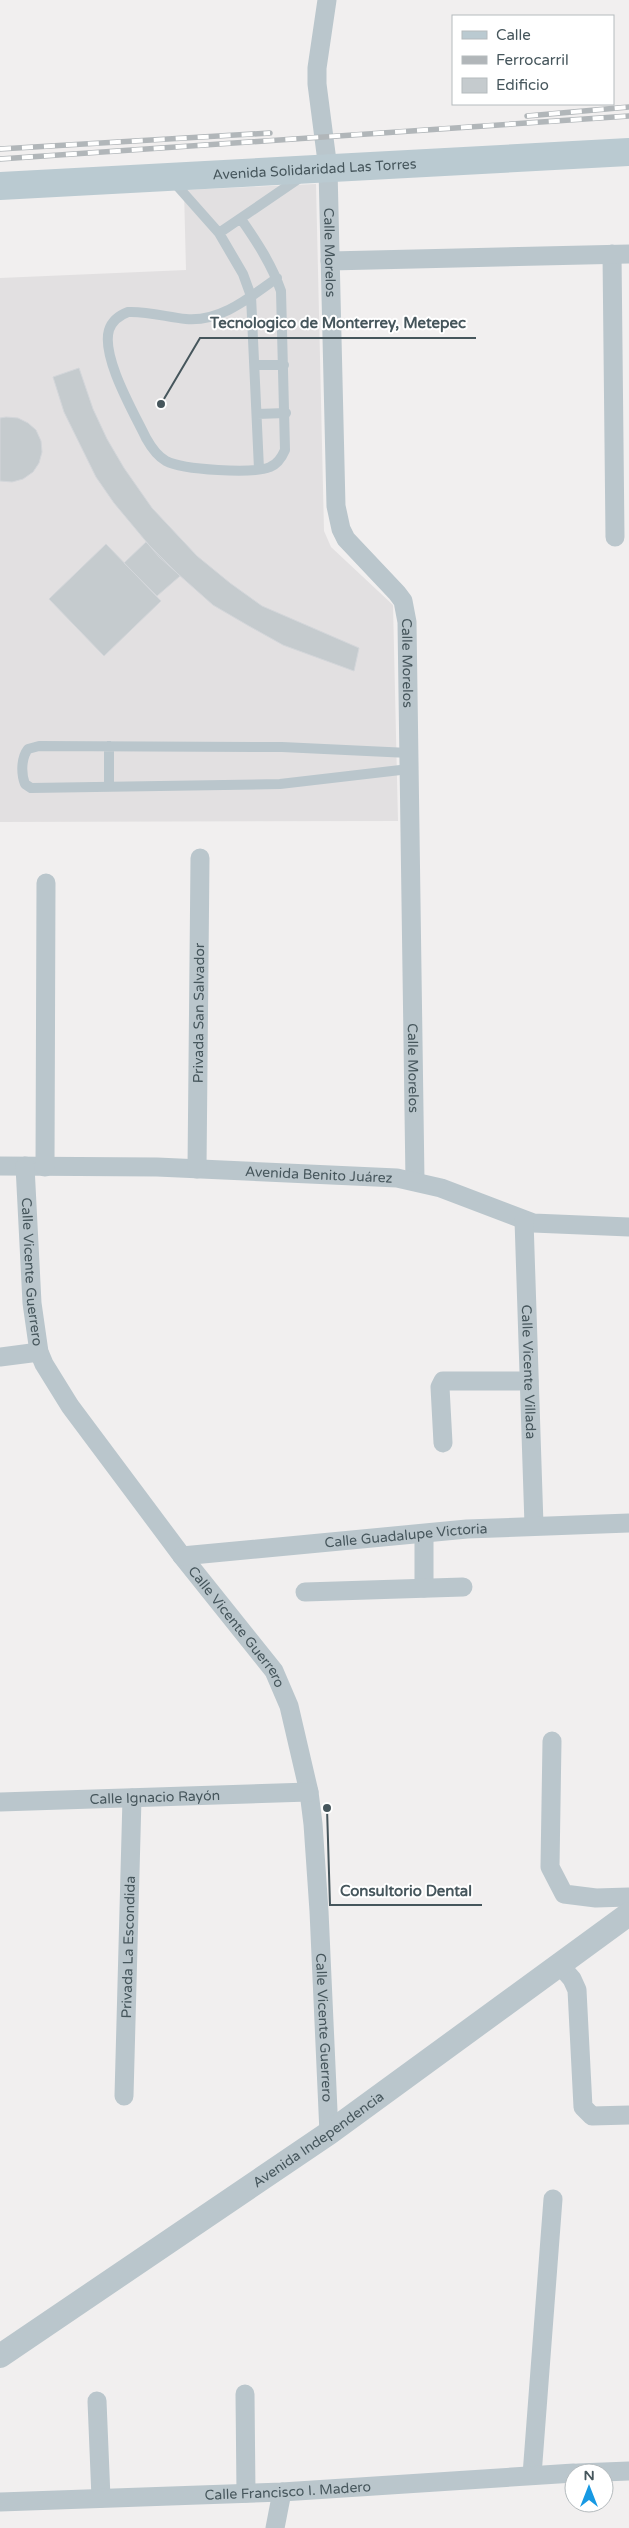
<svg xmlns="http://www.w3.org/2000/svg" width="629" height="2528" font-family="'Varela Round',sans-serif">
  <rect width="100%" height="100%" fill="#f1efef"/>
  <path fill="#e2e0e1" d="M316,184L324,531L331,547L393,605L398,821L0,822V278L186,270L184,190Z"/>
  <path fill="#c5cbce" stroke="#d3d6da" d="M79,368L93,409L107,439L124,468L152,508L197,556L230,583L262,606L359,648L354,671L283,645L249,626L213,605L159,557L114,503L96,477L64,412L53,377Z
    M6,417L18,418L28,423L36,430L41,441L42,452L39,463L33,472L23,479L12,482L0,481V418Z
    M146,542L180,576L157,596L124,563Z
    M106,544L161,601L104,656L49,599Z"/>
  <g fill="none" stroke-linecap="round" stroke-linejoin="round">
    <path stroke="#bac6cc" stroke-width="10" d="M172,180L219,233L301,177
      M241,219C257,242 272,265 281,291L285,450C282,457 278,464 270,467C253,474 183,470 166,461C157,456 151,447 146,438C134,413 101,357 109,330C112,321 120,315 128,312C147,311 167,317 186,319C221,322 250,297 277,278
      M219,233L243,274L251,296L259,469
      M255,365H284
      M257,414L286,413
      M109,746V787
      M409,753L282,747L39,746L28,749C21,758 21,774 25,784L31,788L280,784L409,769"/>
    <g stroke="#bac6cc" stroke-width="19">
      <path id="s1" d="M327,0L317,68V84L328,169L336,506L341,529L346,539L397,593L403,601L407,622L415,1181"/>
      <path d="M612,254L615,537"/>
      <path d="M330,261L629,254"/>
      <path id="s2" d="M0,1166L157,1167L397,1178L441,1188L533,1223L629,1227"/>
      <path id="s3" d="M25,1166L32,1303L39,1352L44,1364L70,1406L182,1556L274,1671L289,1706L309,1792L313,1824L319,1911L329,2133"/>
      <path d="M45,1167L46,883"/>
      <path id="s4" d="M197,1169L200,858"/>
      <path id="s5" d="M524,1220L534,1525"/>
      <path d="M0,1357L39,1352"/>
      <path d="M443,1443L440,1387L443,1381H529"/>
      <path d="M424,1534V1588"/>
      <path id="s6" d="M182,1556L467,1529L629,1523"/>
      <path d="M305,1592L463,1587"/>
      <path d="M552,1741L550,1867L564,1894L596,1898L629,1897"/>
      <path id="s7" d="M0,1802L309,1792"/>
      <path d="M559,1964L572,1979L577,1990L583,2107L592,2116L629,2115"/>
      <path id="s8" d="M124,2096L132,1798"/>
      <path d="M245,2394L246,2493"/>
      <path d="M97,2401L101,2498"/>
      <path d="M578,2473L629,2471"/>
      <path d="M532,2475L553,2199"/>
      <path id="s9" d="M0,2502L282,2492L574,2473"/>
      <path d="M275,2528L282,2492"/>
    </g>
    <path stroke="#bac6cc" stroke-width="24" id="s10" d="M0,2356L329,2133L629,1914"/>
    <path stroke="#bacad1" stroke-width="28" id="s11" d="M0,186L629,152"/>
    <defs>
      <path id="rail" d="M527,116L629,107
        M0,149L270,133
        M0,159L629,116"/>
    </defs>
    <use href="#rail" stroke="#b1b6b9" stroke-width="5.5"/>
    <use href="#rail" stroke="#fff" stroke-width="4" stroke-dasharray="11" stroke-linecap="butt"/>
  </g>
  <g text-anchor="middle" stroke-width="4" stroke-linejoin="round" paint-order="stroke">
    <g font-size="14" fill="#46565c" stroke="#fff">
      <text dy="5" stroke="none"><textPath href="#s11" startOffset="315">Avenida Solidaridad Las Torres</textPath></text>
      <text dy="5" stroke="none"><textPath href="#s1" startOffset="254">Calle Morelos</textPath></text>
      <text dy="5" stroke="none"><textPath href="#s1" startOffset="689">Calle Morelos</textPath></text>
      <text dy="5" stroke="none"><textPath href="#s4" startOffset="156">Privada San Salvador</textPath></text>
      <text dy="5" stroke="none"><textPath href="#s1" startOffset="1094">Calle Morelos</textPath></text>
      <text dy="5" stroke="none"><textPath href="#s2" startOffset="319">Avenida Benito Juárez</textPath></text>
      <text dy="5" stroke="none"><textPath href="#s3" startOffset="106">Calle Vicente Guerrero</textPath></text>
      <text dy="5" stroke="none"><textPath href="#s5" startOffset="152">Calle Vicente Villada</textPath></text>
      <text dy="5" stroke="none"><textPath href="#s6" startOffset="225">Calle Guadalupe Victoria</textPath></text>
      <text dy="5" stroke="none"><textPath href="#s3" startOffset="526">Calle Vicente Guerrero</textPath></text>
      <text dy="5" stroke="none"><textPath href="#s7" startOffset="155">Calle Ignacio Rayón</textPath></text>
      <text dy="5" stroke="none"><textPath href="#s8" startOffset="149">Privada La Escondida</textPath></text>
      <text dy="5" stroke="none"><textPath href="#s3" startOffset="946">Calle Vicente Guerrero</textPath></text>
      <text dy="5" stroke="none"><textPath href="#s10" startOffset="385">Avenida Independencia</textPath></text>
      <text dy="5" stroke="none"><textPath href="#s9" startOffset="288">Calle Francisco I. Madero</textPath></text>
    </g>
  </g>
  <path fill="none" stroke="#46565c" stroke-width="2" d="M161 404L200 338H476M327 1808L330 1905H482"/>
  <g fill="#46565c" stroke="#fff" stroke-width="2">
    <circle cx="161" cy="404" r="5"/>
    <circle cx="327" cy="1808" r="5"/>
  </g>
  <g font-size="15" text-anchor="middle" font-weight="bold" fill="#46565c" stroke="#fff" stroke-width="4" stroke-linejoin="round" paint-order="stroke">
    <text x="338" y="328">Tecnologico de Monterrey, Metepec</text>
    <text x="406" y="1896">Consultorio Dental</text>
  </g>
  <rect x="452" y="15" width="162" height="90" fill="#ffffff" stroke="#b5bbbe"/>
  <rect x="462" y="31" width="25" height="8" fill="#bacad1" stroke="#b5bbbe"/>
  <text x="496" y="40" font-size="15" fill="#46565c">Calle</text>
  <rect x="462" y="56" width="25" height="8" fill="#b1b6b9" stroke="#b5bbbe"/>
  <text x="496" y="65" font-size="15" fill="#46565c">Ferrocarril</text>
  <rect x="462" y="78" width="25" height="15" fill="#c5cbce" stroke="#b5bbbe"/>
  <text x="496" y="90" font-size="15" fill="#46565c">Edificio</text>
  <g transform="translate(589 2488)"><circle r="24" fill="#ffffff" stroke="#b5bbbe"/>
  <path d="M0-4L9 19L0 12L-9 19Z" fill="#1799e3"/>
  <text y="-8" font-size="14" font-weight="bold" text-anchor="middle" fill="#46565c">N</text>
  </g>
</svg>
